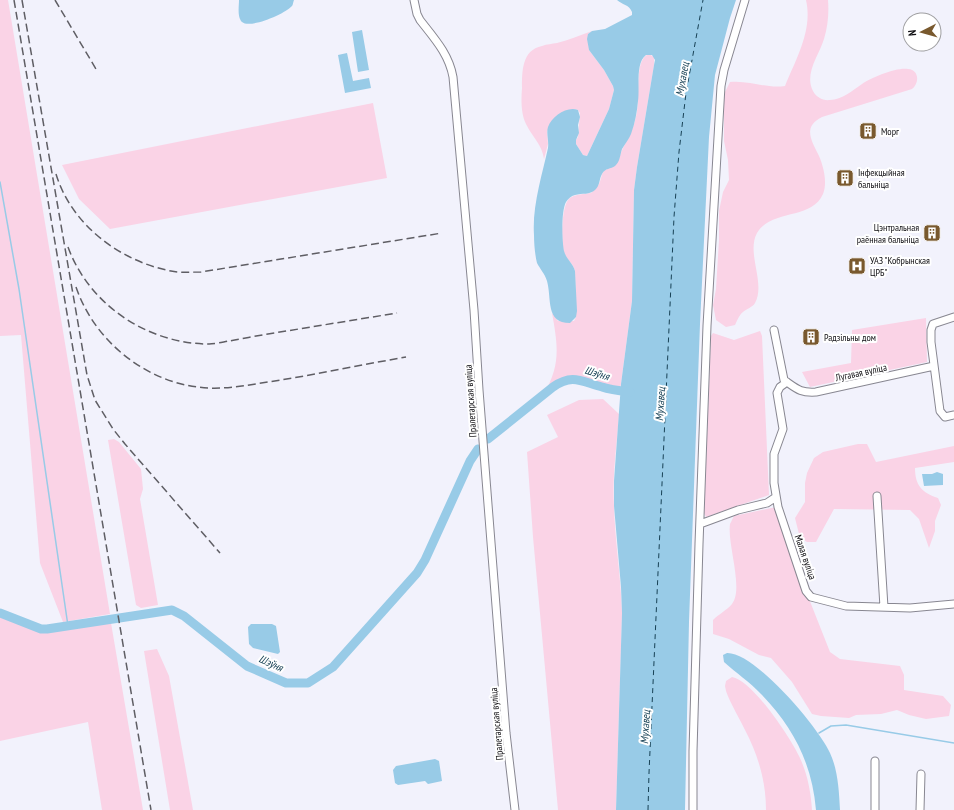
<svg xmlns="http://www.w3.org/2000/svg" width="954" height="810" font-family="'PT Sans Narrow',sans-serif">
  <rect width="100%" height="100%" fill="#f2f2fc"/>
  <path fill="#fad3e6" d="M0,0H8L110,614L63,622L40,563L21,335L0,336Z
    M806,0H828C829,13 828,26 824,39C819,55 804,74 813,91C816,97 823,101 830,100C842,100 853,90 862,84C872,77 897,67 908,69C920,70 919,84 912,89L822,117C804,126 810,138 817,152C823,163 828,182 823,194C812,220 771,209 757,233C746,253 766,283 755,303C753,307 746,309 743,312C739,315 737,321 735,325L726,327L716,320L713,305L716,289L719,240V211L723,192L729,180L728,160L724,141V94L730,82C749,80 767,89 785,86C796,59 813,30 806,0Z
    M592,31L588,34L589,50L604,70L613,86L614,90L609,109L587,156L583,155L576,144V140L578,137L580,113L578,110L574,109L547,131L548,144L544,159C542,144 532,137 526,124C521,114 521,100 522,88C522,71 522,50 542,46C547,44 552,44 557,43C569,40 580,35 592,31Z
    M649,54L654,57V65L637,167L634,190L632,301L620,391L609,389L577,379H568L560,382L543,395C561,366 558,346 552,313L558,321H574L576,317L575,271C573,263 567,260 564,253C561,243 561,204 570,198C575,194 585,194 591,193C594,190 597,187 599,184C601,180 601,176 603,172C606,168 612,168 616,164C620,159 620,153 623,148C630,135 635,125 637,111C640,98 634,58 649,54Z
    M373,103L387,178L110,229L79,199L62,165Z
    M926,318L927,362L810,387L802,372L851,363L852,330Z
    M760,331L762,336L769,495L706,517L704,513L711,336L713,333L734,340Z
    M603,399L619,414C617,445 612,475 614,506C615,542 621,577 622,613L616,810H558L533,537L527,452L558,437L547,415L579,400Z
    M114,439L119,442L141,469L143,489L140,499L158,605L141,608L136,605L108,440Z
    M858,444H867L876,462L954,446V462L915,468C915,485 922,493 938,498L941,505L935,521V531L929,548L919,519L910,510L834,509L816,542H807L800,538L795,518L805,502V483L807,473L814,458L823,452Z
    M776,507L800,576L830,652L840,659L900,666L904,675V690L943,696L951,705L949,716L926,719L909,715L897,710L881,714L856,715L849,718L821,716L812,714L792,682L771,658L759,655L729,639L713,634V620C719,614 727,610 732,604C744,589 727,544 730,524C731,522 733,518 734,516Z
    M0,616L42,632H53L111,623L143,810H102L88,722L0,741Z
    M157,649L169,676L193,810H170L144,651Z
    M732,677C752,680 790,737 799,756C807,772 811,792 812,810H766C766,781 758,755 745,730C739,717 731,705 726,691L725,686L726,681Z"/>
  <path fill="#98cbe7" d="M239,0H294C293,2 293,5 292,6C285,14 250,29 242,22C237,17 239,6 239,0Z
    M617,0H736L730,18L715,75L709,137L700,324L689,622L685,810H616L622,613L621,587L614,506V481L621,384L632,301L634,190L637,167L654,65L655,60L652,55H646C635,63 640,88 638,101C637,112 635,123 631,134C629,139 625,144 622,149C620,155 620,162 615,166C611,169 605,168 602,174C599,179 600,186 595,190C590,195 582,193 575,195C571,196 568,199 566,202C561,211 562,241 564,251C566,259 573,263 575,271L577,311L576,317L570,323C545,323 552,299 547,281C545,274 540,269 537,263C535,255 534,244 534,235C532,207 542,175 548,148C549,141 546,133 548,127C552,116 567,106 578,110L580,117L578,125L579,133L576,140V144L583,155L587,156L609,109L614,90L613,86L604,70L589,50L587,39L588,34L592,31L605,29L632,15V12C629,4 622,5 617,0Z
    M362,30L369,70L358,72L352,32Z
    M347,53L353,81L369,78L371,88L345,93L338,55Z
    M937,472L943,474V485L924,486L922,474H932Z
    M251,624H272L276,626L280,652L278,654L253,648L249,644L248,627Z
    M727,653C755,652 819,728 830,753C838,770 839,791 840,810H816C812,763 793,727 761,694C750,682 736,673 724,662L723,655Z
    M435,759L439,761L442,781L428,784L425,781L398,785L395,783L393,770L396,766Z"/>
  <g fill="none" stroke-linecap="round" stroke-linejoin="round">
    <path stroke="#98cbe7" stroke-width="1.5" d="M0,182L19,289L68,626
      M819,733L831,726L846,725L954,743"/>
    <path stroke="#98cbe7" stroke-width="9" d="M488,439L553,387C573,373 582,382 602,387C611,390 621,391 630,392
      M0,613L41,629H47L172,610L184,616L247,666L286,683H308L333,667L417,573L425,560L470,461L478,449"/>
    <path stroke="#174155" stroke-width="1" stroke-dasharray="5 4" stroke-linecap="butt" d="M648,810L649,773L674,217L679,152L686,93L703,0"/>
    <defs>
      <path id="minor" d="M414,0L417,14L420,20C434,38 449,54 453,77L474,310L479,390L506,733L515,810
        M954,317L933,324L931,330V342L940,411L945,417L954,415
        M774,330L784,380C797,389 800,393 816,392L934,366
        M787,382L780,387L777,393L783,429L774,454V483L778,507L806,591L811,597L846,606L910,608L954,604
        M877,496L884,607
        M700,524L738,510L767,503L776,497
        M875,761V810
        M693,810V751L699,544L707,326L721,86L724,70L745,0
        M920,810L921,774"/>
    </defs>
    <use href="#minor" stroke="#888791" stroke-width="9"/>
    <use href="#minor" stroke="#fff" stroke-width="7"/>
    <path stroke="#5f5e64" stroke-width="1.5" stroke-dasharray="8 4" stroke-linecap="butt" d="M14,0L151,810
      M22,0L87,375L95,400L113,429L125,444L220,553
      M55,0L96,69
      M56,174C71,224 119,261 171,271C181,273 191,272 201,272L442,233
      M68,247C89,305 148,344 209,344C215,344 223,342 229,341C242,339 255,336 268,334C311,327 354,320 397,313
      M76,287C95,343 149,385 208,388C228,389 248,385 268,382C314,375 360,365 406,357"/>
  </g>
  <defs>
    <symbol id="building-square" viewBox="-11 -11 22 22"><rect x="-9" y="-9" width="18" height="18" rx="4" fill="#79592e" stroke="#fff"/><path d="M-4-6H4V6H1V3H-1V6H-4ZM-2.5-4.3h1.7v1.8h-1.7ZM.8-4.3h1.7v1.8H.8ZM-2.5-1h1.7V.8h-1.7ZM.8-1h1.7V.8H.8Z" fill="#fff"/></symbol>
    <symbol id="hospital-square" viewBox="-11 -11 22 22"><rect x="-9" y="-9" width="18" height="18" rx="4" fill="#79592e" stroke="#fff"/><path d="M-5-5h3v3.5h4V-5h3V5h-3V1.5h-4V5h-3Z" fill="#fff"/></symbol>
  </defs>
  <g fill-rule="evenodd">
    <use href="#building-square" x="858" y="121" width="20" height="20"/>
    <use href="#building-square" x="835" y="168" width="20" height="20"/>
    <use href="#building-square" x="922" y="223" width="20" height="20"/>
    <use href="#hospital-square" x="847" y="256" width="20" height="20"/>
    <use href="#building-square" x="801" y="327" width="20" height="20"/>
  </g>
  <g text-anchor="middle" stroke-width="4" stroke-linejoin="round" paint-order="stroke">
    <g font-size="10" fill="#100f13" stroke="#fff" text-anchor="start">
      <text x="881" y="135">Морг</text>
      <text x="858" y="176">Інфекцыйная<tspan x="858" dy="12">бальніца</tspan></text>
      <text x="919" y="231" text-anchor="end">Цэнтральная<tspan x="919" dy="12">раённая бальніца</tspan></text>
      <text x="870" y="264">УАЗ "Кобрынская<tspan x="870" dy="12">ЦРБ"</tspan></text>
      <text x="824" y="341">Радзільны дом</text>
    </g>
    <g font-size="10" fill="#100f13" stroke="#fff">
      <text transform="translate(861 372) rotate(-12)" y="4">Лугавая вуліца</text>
      <text transform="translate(470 401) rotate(-94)" y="4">Пралетарская вуліца</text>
      <text transform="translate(806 557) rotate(71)" y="4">Малая вуліца</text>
      <text transform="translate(496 724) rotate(-95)" y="4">Пралетарская вуліца</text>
    </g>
    <g font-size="11" font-style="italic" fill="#174155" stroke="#fff">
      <text transform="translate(682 79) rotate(-80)" y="4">Мухавец</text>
      <text transform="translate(597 373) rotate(17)" y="4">Шэўня</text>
      <text transform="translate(660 404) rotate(-87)" y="4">Мухавец</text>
      <text transform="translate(271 663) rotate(24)" y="4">Шэўня</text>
      <text transform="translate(645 727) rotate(-87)" y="4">Мухавец</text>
    </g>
  </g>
  <g transform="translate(922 32) rotate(264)"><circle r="19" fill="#ffffff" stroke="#9f9fa1"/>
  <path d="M0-3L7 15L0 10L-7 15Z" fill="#79592e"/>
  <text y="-6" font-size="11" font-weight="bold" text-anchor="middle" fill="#100f13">N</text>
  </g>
</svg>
